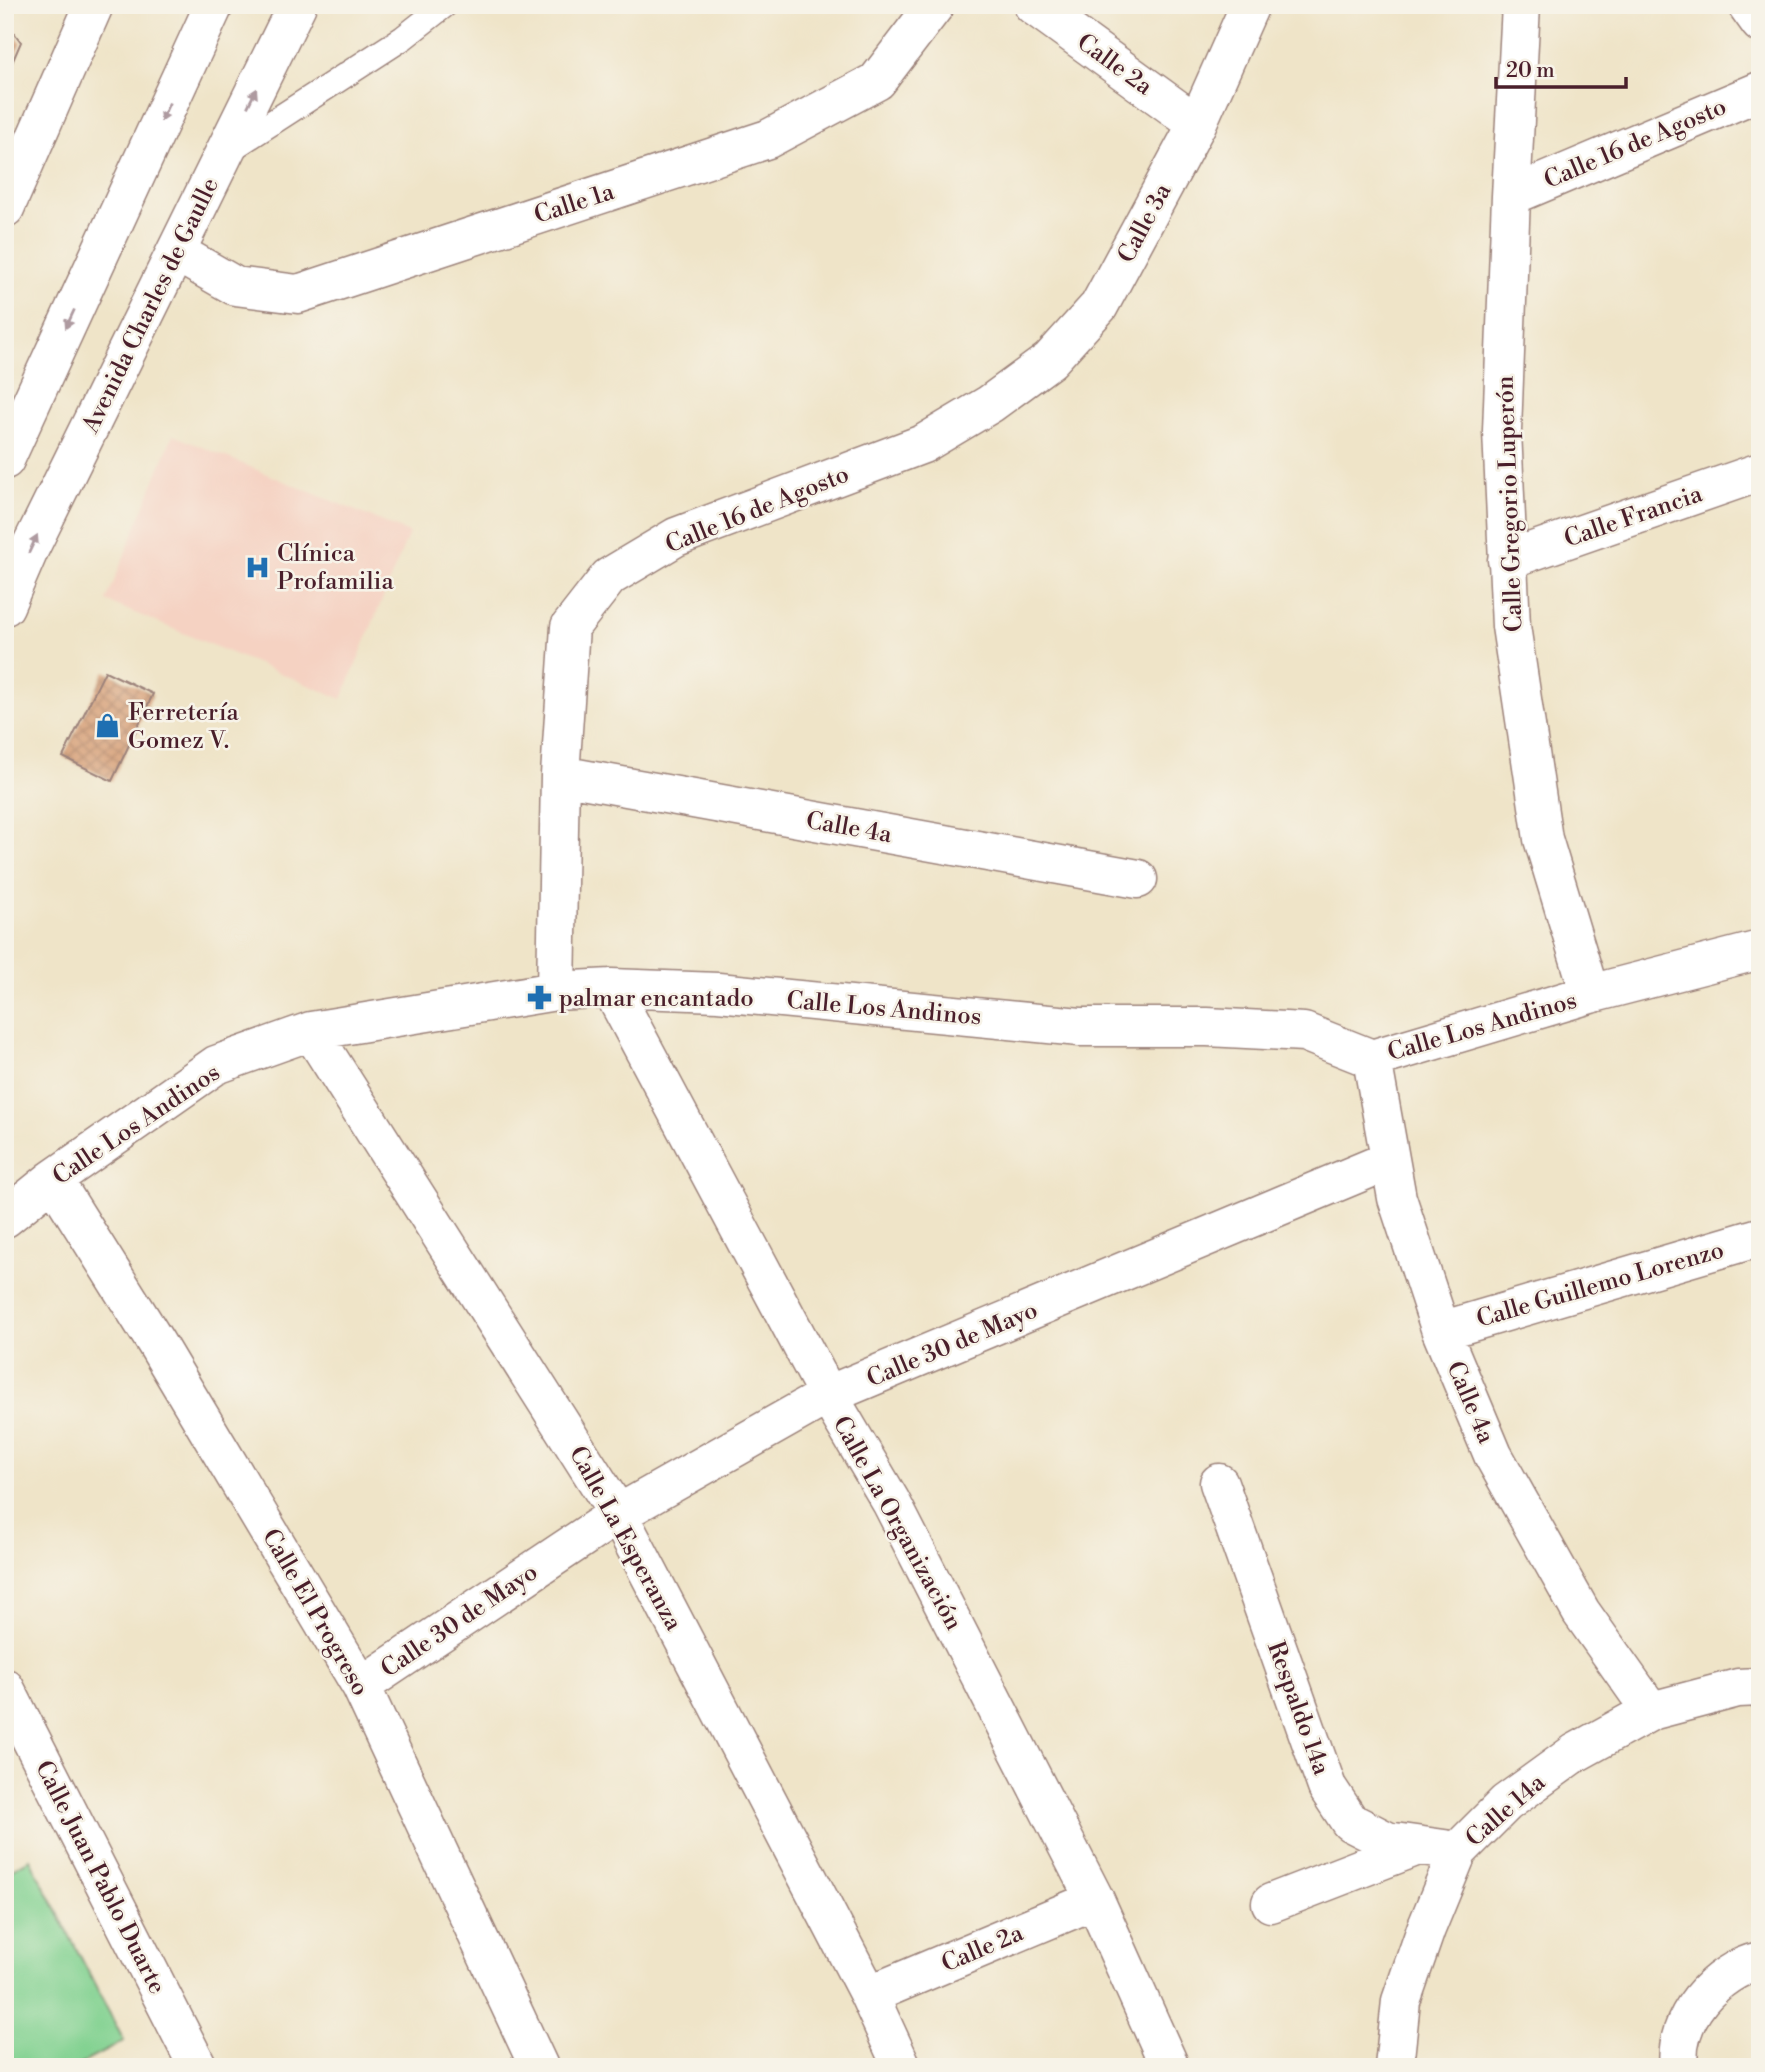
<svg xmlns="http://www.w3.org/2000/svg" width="1765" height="2072" font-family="'Libre Bodoni',serif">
  <defs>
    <pattern id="building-cross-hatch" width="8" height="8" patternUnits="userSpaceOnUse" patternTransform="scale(1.75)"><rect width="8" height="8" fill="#d4996e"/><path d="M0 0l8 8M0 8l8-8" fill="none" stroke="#ae7c5b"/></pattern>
  </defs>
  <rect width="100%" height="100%" fill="#f7f3e8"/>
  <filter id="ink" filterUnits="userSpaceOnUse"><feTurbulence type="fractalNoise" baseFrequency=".0143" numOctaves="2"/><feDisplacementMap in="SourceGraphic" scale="14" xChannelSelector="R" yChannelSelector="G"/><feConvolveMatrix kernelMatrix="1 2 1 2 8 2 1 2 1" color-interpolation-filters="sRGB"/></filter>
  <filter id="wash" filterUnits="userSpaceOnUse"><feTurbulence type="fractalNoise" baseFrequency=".00686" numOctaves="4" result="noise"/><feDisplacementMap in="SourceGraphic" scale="28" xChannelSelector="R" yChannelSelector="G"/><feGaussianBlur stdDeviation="1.57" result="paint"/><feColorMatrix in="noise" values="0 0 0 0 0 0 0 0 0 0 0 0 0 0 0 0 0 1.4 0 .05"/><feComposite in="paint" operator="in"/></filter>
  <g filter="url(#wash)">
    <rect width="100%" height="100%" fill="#efe4c8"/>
    <path fill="#f5d2c2" d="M173,435L409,533L342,699L106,601Z"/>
    <path fill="#81d190" stroke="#66785e" stroke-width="2" d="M30,1859L124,2041L75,2067H5V1873Z"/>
    <g id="blocks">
      <path fill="url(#building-cross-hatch)" d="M5,21L21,42L5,79Z
        M105,671L153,694L112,781L63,757Z"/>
    </g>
  </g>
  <g filter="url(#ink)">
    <use href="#blocks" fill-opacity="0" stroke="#9c827a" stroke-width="2"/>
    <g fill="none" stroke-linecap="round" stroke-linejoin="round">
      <defs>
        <path id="lane" d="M228,151L403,38L445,5"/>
        <path id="street" d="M1033,5L1197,124
          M1521,5L1511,196L1502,431L1511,626L1543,839L1590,994
          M1747,5L1760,23
          M1511,196L1760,91
          M5,208L94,5
          M176,252L235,286L298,294L768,139L877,81L935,5
          M1507,560L1760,472
          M560,775L1138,879
          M611,988L828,1395L891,1502L1095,1900L1170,2067
          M556,991L560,775L570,627L609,577L676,537L923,444L990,404L1050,360L1099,306L1197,124L1250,5
          M311,1031L618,1514L869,1995L902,2067
          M1372,1059L1397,1198L1441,1331L1493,1455L1581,1612L1651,1711
          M53,1179L156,1343L361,1686L539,2067
          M5,1218L53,1179L216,1065L311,1031L556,991L611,988L718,992L1080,1027H1207L1304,1032L1372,1059L1590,994L1760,950
          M1441,1331L1760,1237
          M1219,1483L1327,1787L1350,1822L1387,1841L1458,1851
          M361,1686L618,1514L828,1395L1390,1160
          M5,1688L198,2067
          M1271,1903L1418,1846
          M869,1995L1095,1900
          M1394,2067L1401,2001L1426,1929L1458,1851L1506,1803L1575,1753L1651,1711L1738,1688L1760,1687
          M1679,2067C1673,2019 1715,1971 1760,1961"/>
        <path id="primary" d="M5,460L214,5
          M5,606L30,548L297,5"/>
      </defs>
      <use href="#lane" stroke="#9c827a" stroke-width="27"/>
      <use href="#street" stroke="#9c827a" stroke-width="41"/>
      <use href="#primary" stroke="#9c827a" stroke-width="41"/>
      <use href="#lane" stroke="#fff" stroke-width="24"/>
      <use href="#street" stroke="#fff" stroke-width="38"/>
      <use href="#primary" stroke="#fff" stroke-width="38"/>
    </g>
    <defs><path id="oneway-solid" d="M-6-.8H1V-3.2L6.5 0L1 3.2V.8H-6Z" transform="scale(1.75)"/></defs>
    <g fill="#ae9aa0">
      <use href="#oneway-solid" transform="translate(252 98) rotate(-64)"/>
      <use href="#oneway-solid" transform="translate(165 112) rotate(115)"/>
      <use href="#oneway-solid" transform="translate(70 319) rotate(115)"/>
      <use href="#oneway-solid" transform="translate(33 544) rotate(-65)"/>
    </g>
  </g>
  <defs>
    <symbol id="hospital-bare" viewBox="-9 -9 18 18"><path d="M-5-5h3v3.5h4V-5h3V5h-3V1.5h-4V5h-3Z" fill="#1f6fb2" stroke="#f7f3e8" stroke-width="2.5" paint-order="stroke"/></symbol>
    <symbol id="shop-bare" viewBox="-9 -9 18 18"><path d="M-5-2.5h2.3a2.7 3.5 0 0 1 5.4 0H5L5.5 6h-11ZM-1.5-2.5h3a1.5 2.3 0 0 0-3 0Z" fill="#1f6fb2" stroke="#f7f3e8" stroke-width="2.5" paint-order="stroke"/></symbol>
    <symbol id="pharmacy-bare" viewBox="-9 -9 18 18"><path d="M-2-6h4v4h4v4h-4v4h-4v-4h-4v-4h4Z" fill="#1f6fb2" stroke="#f7f3e8" stroke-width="2.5" paint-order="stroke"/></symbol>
  </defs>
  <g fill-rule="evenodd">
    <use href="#hospital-bare" x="240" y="550" width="35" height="35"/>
    <use href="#shop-bare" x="90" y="708" width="35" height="35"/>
    <use href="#pharmacy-bare" x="522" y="980" width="35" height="35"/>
  </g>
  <g text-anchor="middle" stroke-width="5" stroke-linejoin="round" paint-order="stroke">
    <g font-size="24" fill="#4a1f2b" stroke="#f7f3e8">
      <text transform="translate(1115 64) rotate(36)" y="8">Calle 2a</text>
      <text transform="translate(1635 143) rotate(-23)" y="8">Calle 16 de Agosto</text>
      <text transform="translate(574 203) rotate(-18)" y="8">Calle 1a</text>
      <text transform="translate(1144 223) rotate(-62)" y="8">Calle 3a</text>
      <text transform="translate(150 305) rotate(-64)" y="8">Avenida Charles de Gaulle</text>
      <text transform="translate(1509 504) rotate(-92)" y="8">Calle Gregorio Luperón</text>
      <text transform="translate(757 509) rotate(-22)" y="8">Calle 16 de Agosto</text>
      <text transform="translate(1633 516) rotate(-19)" y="8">Calle Francia</text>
      <text transform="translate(849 827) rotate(10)" y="8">Calle 4a</text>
      <text transform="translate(884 1008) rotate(5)" y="8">Calle Los Andinos</text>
      <text transform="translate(1482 1026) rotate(-16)" y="8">Calle Los Andinos</text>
      <text transform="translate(136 1124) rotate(-34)" y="8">Calle Los Andinos</text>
      <text transform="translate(1600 1284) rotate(-16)" y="8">Calle Guillemo Lorenzo</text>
      <text transform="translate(952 1344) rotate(-23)" y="8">Calle 30 de Mayo</text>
      <text transform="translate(1471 1402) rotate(67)" y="8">Calle 4a</text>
      <text transform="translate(898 1523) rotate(61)" y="8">Calle La Organización</text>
      <text transform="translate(626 1538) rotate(61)" y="8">Calle La Esperanza</text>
      <text transform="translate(316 1612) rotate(60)" y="8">Calle El Progreso</text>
      <text transform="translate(459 1620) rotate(-34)" y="8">Calle 30 de Mayo</text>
      <text transform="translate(1299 1708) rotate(70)" y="8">Respaldo 14a</text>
      <text transform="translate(1505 1810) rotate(-41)" y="8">Calle 14a</text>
      <text transform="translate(101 1877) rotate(63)" y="8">Calle Juan Pablo Duarte</text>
      <text transform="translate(982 1948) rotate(-23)" y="8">Calle 2a</text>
    </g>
    <g font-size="24" fill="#4a1f2b" stroke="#f7f3e8" text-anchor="start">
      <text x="277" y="561">Clínica<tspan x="277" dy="28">Profamilia</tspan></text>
      <text x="128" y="720">Ferretería<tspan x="128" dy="28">Gomez V.</tspan></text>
      <text x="559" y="1006">palmar encantado</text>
    </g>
  </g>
  <rect width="1765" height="2072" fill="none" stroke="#f7f3e8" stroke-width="28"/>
  <path d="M1496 77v10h130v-10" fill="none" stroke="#4a1f2b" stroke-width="3.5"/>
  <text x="1506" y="77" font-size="21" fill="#4a1f2b" stroke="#f7f3e8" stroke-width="5" paint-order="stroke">20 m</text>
</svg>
